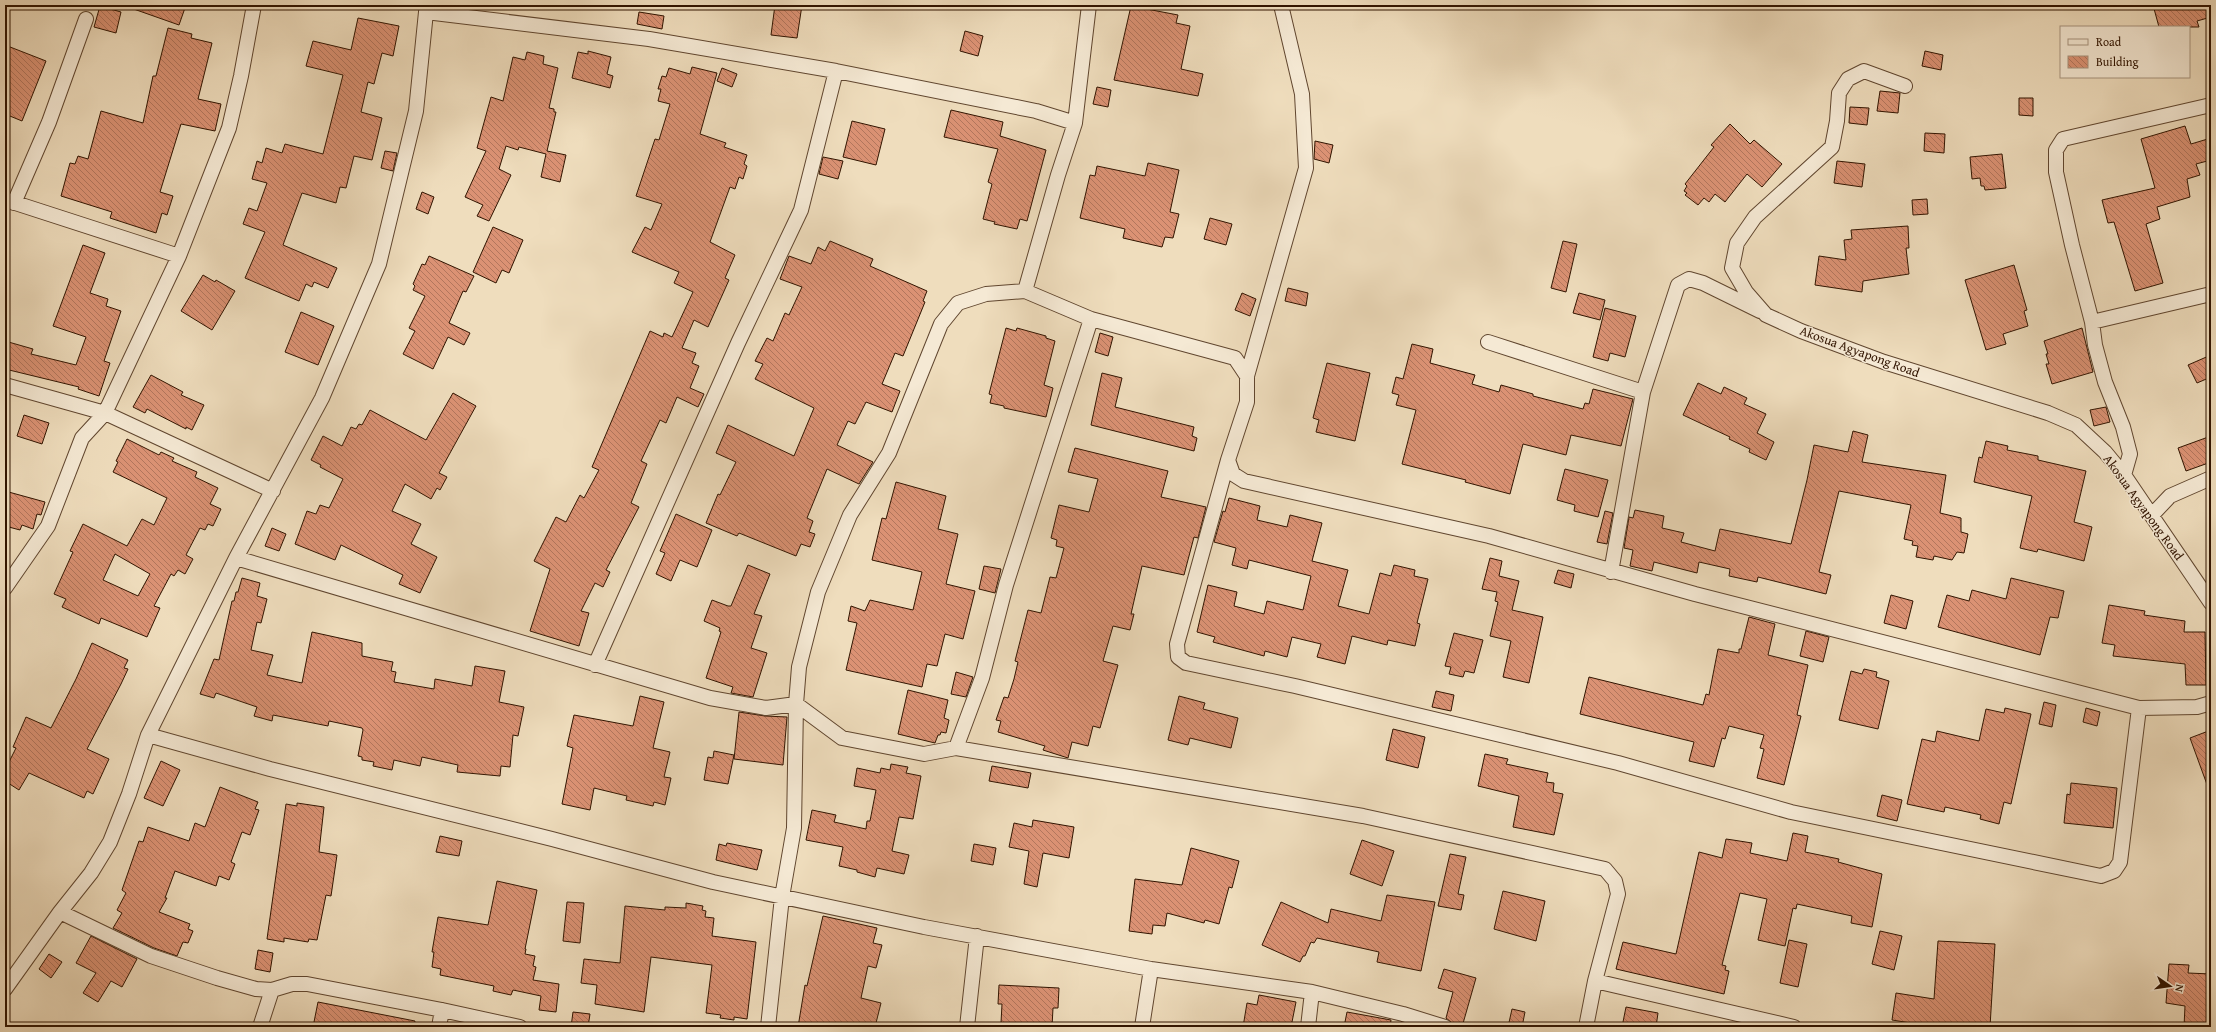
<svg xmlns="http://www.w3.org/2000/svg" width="2216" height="1032" font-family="'Gentium Book Plus',serif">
  <defs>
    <pattern id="building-back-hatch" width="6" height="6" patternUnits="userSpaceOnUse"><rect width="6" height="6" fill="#db9274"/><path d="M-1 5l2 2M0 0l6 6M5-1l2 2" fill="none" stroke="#b2765d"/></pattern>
  </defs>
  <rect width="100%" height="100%" fill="#efddbd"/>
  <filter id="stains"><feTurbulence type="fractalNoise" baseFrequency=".005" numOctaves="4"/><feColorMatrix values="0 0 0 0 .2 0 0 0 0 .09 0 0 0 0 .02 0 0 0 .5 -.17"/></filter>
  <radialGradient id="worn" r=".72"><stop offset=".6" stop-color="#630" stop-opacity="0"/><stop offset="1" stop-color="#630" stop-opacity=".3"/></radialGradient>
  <path fill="url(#building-back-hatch)" stroke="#311400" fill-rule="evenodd" d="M129,5H186L179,25L128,7Z
    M775,5H802L797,38L771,35Z
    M2153,5H2211V17L2197,21L2199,27H2159Z
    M100,6L121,12L116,33L94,27Z
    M1131,6L1178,15L1176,23L1190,26L1181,69L1203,74L1198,96L1114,80Z
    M639,12L664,16L662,29L637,24Z
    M358,18L399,26L393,56L382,53L374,84L368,82L361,112L382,118L372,160L354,156L346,188L340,187L336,203L302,193L283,245L337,268L328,288L314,282L312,287L306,284L299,301L245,278L265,232L243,224L249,208L257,211L267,183L252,179L257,161L262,163L266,148L282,153L285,144L323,154L343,75L306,66L313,41L351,50Z
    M168,28L192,34L191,38L212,43L198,99L221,104L215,131L181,124L160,192L173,196L167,215L162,213L156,233L110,218L112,212L61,196L70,163L75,164L78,156L88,159L101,111L143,123L153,76H156Z
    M965,31L983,36L978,56L960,51Z
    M5,45L46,61L22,121L5,114Z
    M588,51L611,57L607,74L613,76L610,88L572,78L578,52L588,54Z
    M1925,51L1943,55L1941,70L1922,66Z
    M527,52L544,56L543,64L558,68L549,108L554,109V112H556L547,151L566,155L560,182L541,177L546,154L519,147L518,150L506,146L499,169L511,175L489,221L477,216L483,205L465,197L486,151L477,148L491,97L503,101L513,57L525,60Z
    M692,67L717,73L700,134L726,143L724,147L747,155L744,164L747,166L743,179L739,177L735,189L730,187L710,242L735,255L725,278L729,280L708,327L694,320L682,348L696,353L692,363L699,366L690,388L704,394L698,407L677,397L666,423L660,420L641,461L647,464L631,503L639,507L606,570L610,572L603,587L595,583L581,611L589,613L579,646L530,631L550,569L534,561L556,517L566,522L580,495L584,498L599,470L592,467L650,331L663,337L664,333L672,337L693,292L674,283L679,272L632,252L645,227L651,230L662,204L636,196L655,139L659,140L670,104L658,101L661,89H658L662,76L666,77L669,68L690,74Z
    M722,68L737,74L732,87L717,81Z
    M1097,87L1111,90L1108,107L1093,104Z
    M1880,91L1900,93L1898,113L1877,111Z
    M2019,98H2033V116L2019,115Z
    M1850,107L1869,108L1867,125L1849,123Z
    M951,110L1003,122L1000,136L1046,150L1027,221L1020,219L1017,229L994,224L995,222L983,219L992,184L988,182L998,149L944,137Z
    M852,121L885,129L876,165L843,157Z
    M1730,124L1750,144L1754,140L1782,164L1762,187L1747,174L1725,202L1715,194L1709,202L1704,198L1698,205L1685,195L1687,193L1684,191L1687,186L1685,184L1714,147L1711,145Z
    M2185,126L2191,144L2211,138V160L2196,164L2200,175L2187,179L2190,197L2157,207L2160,219L2146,224L2163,283L2135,291L2114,222L2108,223L2102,200L2155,188L2141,139Z
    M1925,133L1945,134L1944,153L1924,151Z
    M1315,141L1333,145L1329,163L1314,159Z
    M385,151L397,153L393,171L381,168Z
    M2002,154L2006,188L1985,190L1984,186H1981L1980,178L1972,179L1970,157Z
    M823,157L843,161L838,179L819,174Z
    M1837,161L1865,164L1862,187L1834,183Z
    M1148,163L1179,170L1170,212L1179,214L1173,238L1165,237L1162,247L1123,238L1125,229L1080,218L1090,175L1095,176L1097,166L1145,176Z
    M422,192L434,197L428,214L416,209Z
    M1927,199L1928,214L1913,215L1912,200Z
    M1210,218L1232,224L1226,245L1204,239Z
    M1908,226L1909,248H1906L1909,274L1863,281L1862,292L1815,285L1819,256L1846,260L1844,240L1852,239L1851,230Z
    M493,227L523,240L509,273L502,270L496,283L473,272Z
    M830,241L873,259L870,266L927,291L923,301L925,302L903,356L895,353L882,384L900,391L892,412L866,402L855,424L848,421L837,445L873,462L859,484L827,469L807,518L813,521L809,532L815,534L810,547L801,544L796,556L739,533L737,536L706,523L718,494L720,495L736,462L716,453L728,425L794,456L814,408L755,379L763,364L755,361L767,338L773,341L785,313L789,315L802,287L780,279L789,256L811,264L818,247L825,251Z
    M1563,241L1577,244L1566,292L1551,288Z
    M83,245L105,253L90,293L108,299L106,306L121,311L104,361L110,363L99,396L78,389L79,387L5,369V341L33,349L31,354L76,365L86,337L53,326Z
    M429,256L474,276L466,292L463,291L449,323L470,333L464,345L448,337L433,369L403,354L415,331L409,328L425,296L413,290L415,286L413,284L422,264L425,265Z
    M2014,265L2027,310L2024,311L2028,326L2003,334L2006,344L1986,350L1965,280Z
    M203,275L215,282L216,280L235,291L212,330L181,311Z
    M1288,288L1308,293L1306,306L1285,301Z
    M1242,293L1256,299L1250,316L1235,310Z
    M1579,293L1605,300L1600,320L1573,313Z
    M1605,308L1636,316L1625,357L1610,353L1608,361L1593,357Z
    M301,312L334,326L318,365L285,352Z
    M1006,328L1016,331L1017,328L1046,336V338L1055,341L1044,385L1053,388L1046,417L1004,408V406L990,403L992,395L989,394Z
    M2082,328L2093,372L2052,384L2046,364H2049L2046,354H2048L2044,341Z
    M1100,333L1113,337L1108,356L1095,352Z
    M1412,344L1433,349L1430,363L1475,375L1472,384L1499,392L1501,385L1533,394V396L1583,409L1585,403L1589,404L1593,389L1633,399L1621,446L1571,435L1566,455L1523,444L1510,494L1465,482L1466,480L1402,464L1416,410L1396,405L1399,395L1392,393L1396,377L1403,379Z
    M2211,355V377L2197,383L2188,365Z
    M1327,363L1370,373L1355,441L1316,432L1319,420L1313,418Z
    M1102,373L1122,378L1115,407L1194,427L1192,436L1197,438L1194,451L1091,425Z
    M151,375L183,392L181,395L204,405L192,430L186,427V429L147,409L145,413L133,407Z
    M1698,383L1721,394L1724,387L1747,398L1744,404L1766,414L1757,433L1774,442L1766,460L1749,452L1750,449L1729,439L1730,437L1683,415Z
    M453,393L476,406L439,473L447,477L440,490L437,488L431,499L405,484L392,511L421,524L411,544L437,557L420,593L399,584L403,575L341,545L335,560L295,544L307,511L316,514L320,505L329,508L343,479L320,467L321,465L311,460L323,436L342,446L351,427L356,429L359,424L362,425L370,410L426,440Z
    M2106,407L2110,422L2094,426L2090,410Z
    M24,415L49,423L42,444L17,436Z
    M1853,431L1868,435L1862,462L1946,475L1940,513L1961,518V532L1968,534L1964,553L1957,552L1952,560L1934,556L1933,560L1916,557L1918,546L1912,545L1913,541L1904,539L1911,505L1839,491L1819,572L1831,575L1826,594L1758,577L1757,582L1729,576L1730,569L1699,562L1697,573L1654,562L1652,571L1630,566L1633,550L1624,548L1629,517L1633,518L1635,510L1664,516L1662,528L1684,533L1681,542L1715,551L1720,529L1791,544L1807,480L1814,445L1848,452Z
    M2211,436V462L2186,471L2178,448Z
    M127,439L159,455L161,452L174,458L172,461L197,472L195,477L218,488L210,504L221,509L213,526L208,524L205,530L200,528L186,555L193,559L185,574L178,570L174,576L171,574L154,606L160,608L147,637L101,618L99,624L62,607L66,599L54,594L73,552L70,551L83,524L127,546L142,519L154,525L167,498L113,472L118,462L116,461ZM115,554L150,574L138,596L103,580Z
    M1986,441L2008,446L2007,450L2038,456V460L2086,471L2074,522L2092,527L2084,561L2038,549L2037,552L2020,548L2032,496L1974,482L1979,457L1982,458Z
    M1075,448L1168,471L1161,497L1206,507L1198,538L1194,537L1184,575L1142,566L1131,614H1134L1130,630L1113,626L1103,661L1118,665L1100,728L1093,726L1088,746L1072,742L1068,758L1043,750L1045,746L998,732L1001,721L996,720L1004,697L1008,698L1014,679L1018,662L1015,661L1028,610L1041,613L1050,577L1056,578L1064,548L1056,546L1057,540L1051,538L1059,505L1089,512L1098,479L1068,472Z
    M1565,469L1608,480L1598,517L1574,511L1575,505L1557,500Z
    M896,482L946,496L938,529L958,534L946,584L975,591L963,639L945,634L937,666L927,664L922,687L846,670L857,623L848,621L851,606L865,611L870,600L913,610L922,572L872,560L882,518L886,519Z
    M5,491L45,502L41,515L37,514L33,529L22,525L20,530L5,526Z
    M1229,498L1260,506L1257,520L1287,527L1290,515L1322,523L1312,561L1348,570L1338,606L1369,614L1380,573L1391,576L1394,565L1415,570L1414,576L1428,579L1417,623L1420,624L1415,646L1388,640L1387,645L1352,636L1345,664L1317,657L1321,644L1292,637L1287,657L1265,651L1264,656L1213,642L1215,637L1197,632L1208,585L1237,592L1234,606L1264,614L1267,601L1303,610L1311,576L1249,560L1247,569L1232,565L1236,548L1214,542L1223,511L1225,512Z
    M1605,511L1613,513L1607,544L1597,542Z
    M676,514L712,530L697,567L680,560L671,581L656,574L665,553L660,551Z
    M272,528L286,534L279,551L265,546Z
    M1490,558L1502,561L1499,576L1519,581L1512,610L1543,617L1529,683L1503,677L1511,641L1490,636L1498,602L1495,601L1497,592L1482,589Z
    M748,565L770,574L754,614L762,616L751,648L767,653L753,697L731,693L733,687L706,678L721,632L719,631L720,628L704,621L712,600L728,606H731Z
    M984,566L1001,569L995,593L979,589Z
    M1558,570L1574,574L1571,588L1554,583Z
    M242,578L260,583L257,596L267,599L261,623L257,622L251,650L273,655L267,675L302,683L312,632L362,643V656L393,662L391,671L396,672L394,682L434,689L435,679L472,686L475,666L505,671L499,702L524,707L518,736L513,735L510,767L501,766L500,776L457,772L458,765L422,757L420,766L394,760L392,770L373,766L374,762L362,760V757L358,756L363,730L362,728L329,721L328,726L273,715L272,721L254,716L257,707L216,693L214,698L200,694L214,659L219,660L232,601H234L236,592H238Z
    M2011,578L2064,591L2058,618L2050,617L2040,655L1938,627L1947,595L1969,601L1972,590L2006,599Z
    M1891,595L1913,601L1906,629L1884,623Z
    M2109,605L2145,611L2144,615L2185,621L2184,632H2205L2206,685H2186L2185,664L2113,656L2115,645L2102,643Z
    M1749,617L1775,624L1768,655L1808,665L1797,715L1801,716L1784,785L1757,778L1764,749L1760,748L1764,735L1729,726L1725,739L1722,738L1714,767L1689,761L1694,742L1580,714L1589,677L1703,705L1706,694L1709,695L1718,649L1739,653V649H1741Z
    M1806,631L1829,637L1823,662L1800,656Z
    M1454,633L1483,640L1474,673L1465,671L1463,677L1449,674L1451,667L1445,666Z
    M92,643L128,660L124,668L128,669L121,684L87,749L109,759L93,794L87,791L84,798L29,773L19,790L5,781V770L16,748L13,747L26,717L51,728L76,679Z
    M1864,669L1877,672L1876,677L1889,681L1878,729L1839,720L1851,671L1862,674Z
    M956,672L973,677L966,697L951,694Z
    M908,690L948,700L944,718L949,720L946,733L941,732L940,735H938L935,743L898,734Z
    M1436,691L1454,695L1451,711L1432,707Z
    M640,696L664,702L653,748L670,752L664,777L671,778L665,805L654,802L653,806L626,800L627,796L594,788L590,810L562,804L573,748L567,746L574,715L633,726Z
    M1179,696L1205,703L1203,709L1238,718L1231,748L1190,738L1188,745L1168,740Z
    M2044,702L2056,705L2052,727L2039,724Z
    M2005,708L2031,714L2011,804L2004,802L1999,824L1980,819L1981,815L1945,807L1944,812L1907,804L1922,739L1935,742L1937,731L1979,741L1986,709L2004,713Z
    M2086,708L2100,712L2097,726L2083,722Z
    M739,712L765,716L787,717L783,765L734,759Z
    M1393,729L1425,737L1418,768L1386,760Z
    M2211,730V790H2209L2190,738Z
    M714,751L734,755L728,784L704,780L708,757L713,758Z
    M1485,754L1508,759L1506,764L1548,773L1546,782L1554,783L1553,792L1563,794L1554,835L1513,827L1519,796L1478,786Z
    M161,761L180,770L163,806L144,798Z
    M891,764L908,767L906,773L921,776L913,819L899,817L892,851L909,855L904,874L877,868L875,877L857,872V870L839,866L843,847L806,840L812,810L836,815L834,822L866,829L867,821H870L876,790L854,786L857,768L880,773L881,768L890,770Z
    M992,766L1031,773L1028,788L989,781Z
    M2071,783L2117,788L2113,828L2064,823L2067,794L2070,795Z
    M220,787L258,802L255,809L259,810L250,835L242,832L231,862L235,864L229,880L219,876L216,886L175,871L165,898H167L159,912L190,924L188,929L193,931L188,943L183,942L177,956L154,948L113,928L122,913L117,910L126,893L122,890L139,841L143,842L148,827L189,841L195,823L205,827Z
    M1882,795L1902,800L1897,821L1877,816Z
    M297,803L324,807L319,852L337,855L331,896L326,895L317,940L309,939L308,942L284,938V942L267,939L286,804L297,806Z
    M1033,820L1074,827L1069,858L1043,853L1037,887L1024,884L1029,851L1009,847L1014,823L1032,827Z
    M1793,833L1808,836L1805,852L1839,859L1838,862L1882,874L1872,927L1851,923L1852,916L1797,904L1796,909L1793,908L1785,946L1758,940L1767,899L1740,893L1722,965L1726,966L1725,970L1729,971L1724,994L1616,969L1623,942L1676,954L1699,852L1722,858L1726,839L1733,840L1752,843L1750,853L1787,861Z
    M440,836L462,841L459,856L436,852Z
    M1362,840L1394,851L1382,886L1350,874Z
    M727,843L762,850L757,870L716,860L719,844L726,846Z
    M974,844L996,848L993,865L971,861Z
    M1191,848L1239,861L1232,888L1229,887L1219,924L1205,920L1204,923L1167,913L1165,926L1153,925L1152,934L1129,931L1135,879L1182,885Z
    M1450,854L1466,857L1458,894L1464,895L1461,910L1438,906Z
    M497,881L537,890L525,949H526L525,954L535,956L533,966L536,967L533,980L559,984L556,1012L539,1010L541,996L513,990L511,995L493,991L494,986L440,975L441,969L432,967L434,952H432L438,917L488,925Z
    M1503,891L1545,901L1536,941L1494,929Z
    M1387,895L1435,902L1421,971L1377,962L1379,952L1317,938L1314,943L1311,942L1305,956H1303L1300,962L1262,945L1281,902L1328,923L1331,909L1381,921Z
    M567,902L584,903L580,943L563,941Z
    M686,903L703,906L702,910L706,911L705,917L714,918L712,936L756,942L747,1019L734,1017V1020L720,1018L721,1015L706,1013L712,965L651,957L644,1012L595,1004L597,985L581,983L584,959L620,963L625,906L665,910V907L686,908Z
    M823,916L877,928L873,943L882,945L876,968L868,966L861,998L881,1003L875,1027H798L805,985L807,986Z
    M1880,931L1902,936L1894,970L1872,964Z
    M91,936L137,959L122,987L111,981L98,1002L83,993L96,973L76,963Z
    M1789,940L1807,944L1798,987L1780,983Z
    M1938,941L1995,944L1990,1027H1936L1892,1020L1896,993L1934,999Z
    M258,950L273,953L270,972L255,969Z
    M49,954L62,962L51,978L39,969Z
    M2169,964L2189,965L2188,973L2211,974V1027H2184L2185,1006L2166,1003Z
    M1444,969L1476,978L1462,1027H1453L1451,1022L1446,1018L1453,992L1438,988Z
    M999,985L1059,988L1058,1008H1053L1052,1027H1018V1024L1001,1023L1002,1004H998Z
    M1259,995L1296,1002L1291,1027H1243L1247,1003L1257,1005Z
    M318,1002L415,1021L414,1027H313Z
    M1626,1007L1658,1013L1656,1027H1622Z
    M1512,1009L1525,1012L1522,1027H1508Z
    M573,1012L590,1014L588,1027H571Z
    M1347,1012L1391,1020L1390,1027H1344Z"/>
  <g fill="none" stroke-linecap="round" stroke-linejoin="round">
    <defs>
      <path id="street" d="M1905,86L1864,71L1848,79L1839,93L1837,121L1832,147L1755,217L1737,243L1732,268L1746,292L1766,315L1801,331L1884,362L2048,413L2076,425L2105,452L2124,475L2211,603
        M1075,123L1089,5
        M6,200L179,256
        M14,203L49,122L86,19
        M2092,322L2211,294
        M1488,342L1643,392
        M1247,376L1306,168L1302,94L1281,5
        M5,385L105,413L273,491
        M1228,460L1177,644L1178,657L1186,663L1295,686L1618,763L1791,812L2101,876L2114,871L2120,862L2139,708
        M2124,475L2130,454L2123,427L2105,382L2095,345L2092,322L2072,245L2056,172V150L2063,139L2211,105
        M2152,515L2170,496L2211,478
        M236,558L710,698L766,708L796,704L842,738L924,754L956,748L982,678L1006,585L1091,319
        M1611,572L1643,392L1678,285L1689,279L1703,283L1760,311
        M5,588L48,526L82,438L105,413L179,256L229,128L241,76L254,5
        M595,665L738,343L801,210L836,71
        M148,735L270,769L552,839L713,882L924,927L1151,969L1312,992L1403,1014L1445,1027
        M956,748L1363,816L1605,869L1615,881L1618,894L1595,981L1586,1027
        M60,912L151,956L217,978L256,989L272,990
        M1595,981L1794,1027
        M5,989L60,912L91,873L110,842L129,794L148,735L236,558L322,398L379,264L416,111L426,12L649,39L836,71L1036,111L1075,123L1058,175L1025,291
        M260,1027L272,990L292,984H307L442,1010
        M439,1027L442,1010L520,1027
        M768,1027L782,897L794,828L796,704L799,667L818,592L850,515L889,453L941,324L958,303L986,294L1025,291L1091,319L1235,358L1247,376V402L1228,460L1233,474L1244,481L1489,536L1695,594L2139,708L2197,707L2211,703
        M967,1027L977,936
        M1142,1027L1151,969
        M1308,1027L1312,992"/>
    </defs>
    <use href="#street" stroke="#60462f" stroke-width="16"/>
    <use href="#street" stroke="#f5e9d4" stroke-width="14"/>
  </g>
  <g text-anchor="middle" stroke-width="3" stroke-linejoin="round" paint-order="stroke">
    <g font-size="13" fill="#311400" stroke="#f5e9d4">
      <text transform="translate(1860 351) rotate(20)" y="5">Akosua Agyapong Road</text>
      <text transform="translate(2144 507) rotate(54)" y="5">Akosua Agyapong Road</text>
    </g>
  </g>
  <rect width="2216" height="1032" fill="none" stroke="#efddbd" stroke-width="20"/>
  <rect x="6" y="6" width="2204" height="1020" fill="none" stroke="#311400" stroke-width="2"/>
  <rect x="10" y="10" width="2196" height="1012" fill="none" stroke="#311400"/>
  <rect x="2060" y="26" width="130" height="52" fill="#f5e9d4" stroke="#a7947f"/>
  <rect x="2068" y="39" width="20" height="6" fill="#f5e9d4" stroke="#a7947f"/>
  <text x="2096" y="46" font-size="12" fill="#311400">Road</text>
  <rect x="2068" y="56" width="20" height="12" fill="url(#building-back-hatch)" stroke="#a7947f"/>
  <text x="2096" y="66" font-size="12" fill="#311400">Building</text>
  <g transform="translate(2170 986) rotate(103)" stroke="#f5e9d4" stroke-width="3" paint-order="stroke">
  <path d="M0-3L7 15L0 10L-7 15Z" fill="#311400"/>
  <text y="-6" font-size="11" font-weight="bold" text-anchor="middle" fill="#311400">N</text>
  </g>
  <rect width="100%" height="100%" filter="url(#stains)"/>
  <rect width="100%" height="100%" fill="url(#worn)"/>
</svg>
